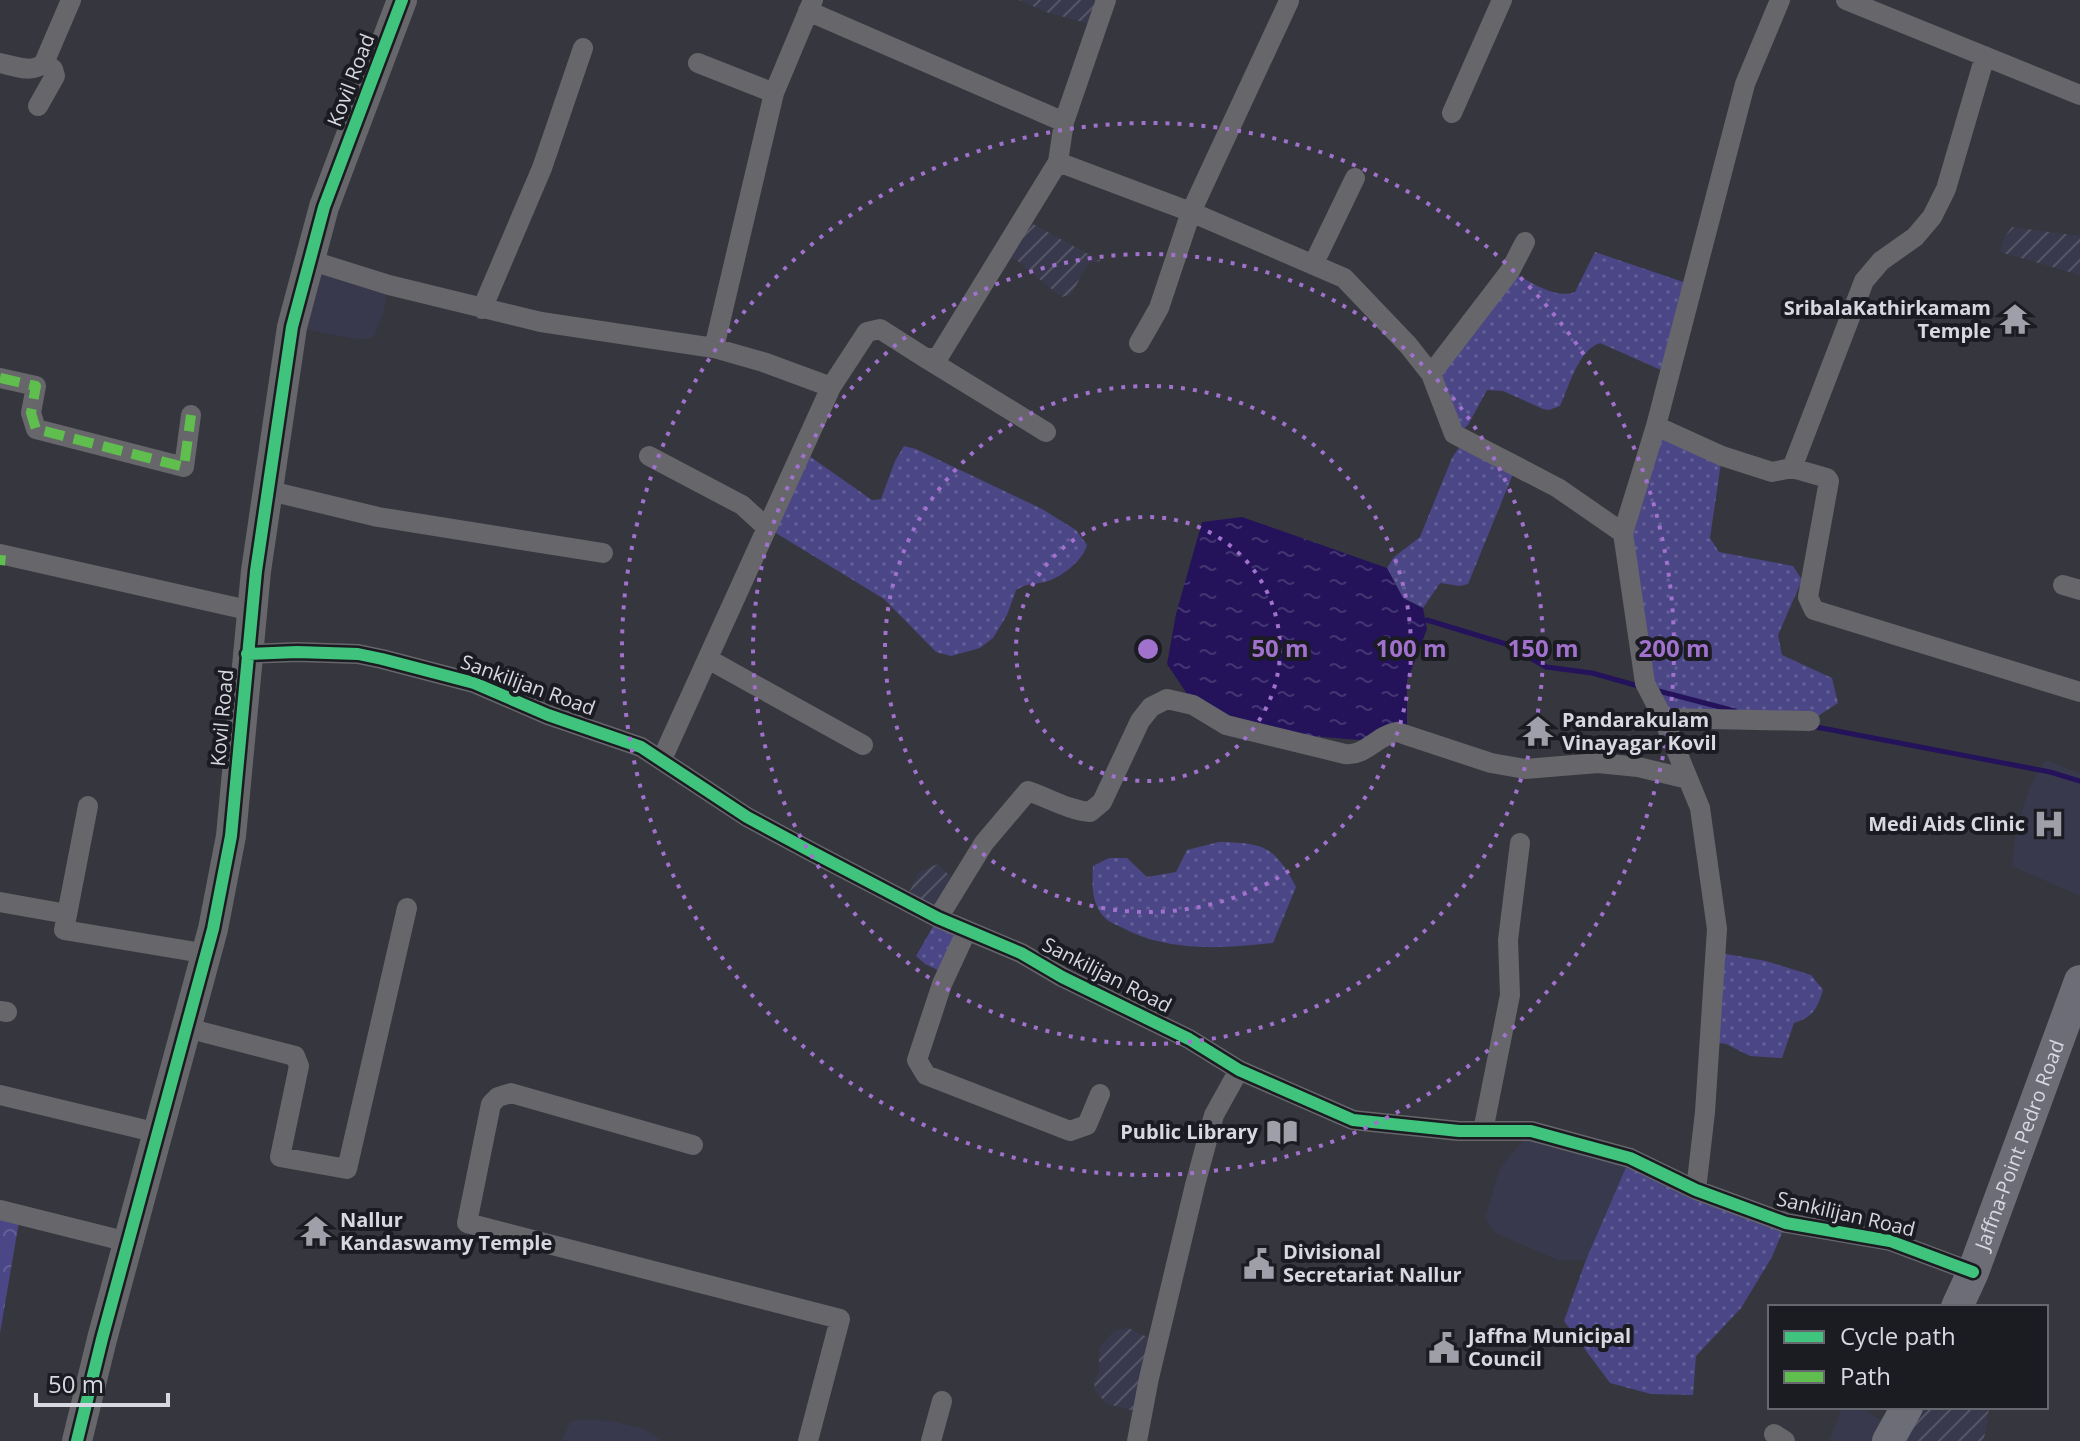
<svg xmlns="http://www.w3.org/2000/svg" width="2080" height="1441" font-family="'Open Sans',sans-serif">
  <defs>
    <pattern id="industrial-furrows" width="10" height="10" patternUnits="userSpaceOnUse" patternTransform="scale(2)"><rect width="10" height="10" fill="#39394d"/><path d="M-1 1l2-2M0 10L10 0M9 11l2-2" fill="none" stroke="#556"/></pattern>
    <pattern id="grass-dots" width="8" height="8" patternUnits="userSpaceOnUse" patternTransform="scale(2)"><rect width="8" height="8" fill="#4b4686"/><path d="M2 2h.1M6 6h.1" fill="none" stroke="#646097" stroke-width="1.8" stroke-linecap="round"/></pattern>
    <pattern id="forest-crowns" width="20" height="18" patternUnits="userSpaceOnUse" patternTransform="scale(2)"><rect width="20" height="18" fill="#4b4686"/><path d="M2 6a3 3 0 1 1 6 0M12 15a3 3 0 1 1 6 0" fill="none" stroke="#646097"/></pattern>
    <pattern id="water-ripples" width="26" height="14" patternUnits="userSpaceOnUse" patternTransform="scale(2)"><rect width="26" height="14" fill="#24135b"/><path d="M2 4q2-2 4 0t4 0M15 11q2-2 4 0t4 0" fill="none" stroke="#433572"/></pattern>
  </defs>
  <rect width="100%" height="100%" fill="#36363e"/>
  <path fill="#39394d" d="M309,260L389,285L383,313L375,335L368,339H355L292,327Z
    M2046,760L2080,774V896L2012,866L2015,837L2022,810L2031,784Z
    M1531,1131L1630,1158L1586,1260H1558L1495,1233L1485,1218L1500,1168Z
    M1842,1407L1865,1409L1894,1431L1888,1441H1829Z
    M579,1419L611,1421L645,1429L662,1441H562L570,1423Z"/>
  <path fill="url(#industrial-furrows)" d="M1019,0H1106L1097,26L1046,12Z
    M1022,218L1101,261L1088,263L1071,295L1061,297L1015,259L998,257Z
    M2012,227L2080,236V275L2000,252L2004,238Z
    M938,864L952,878L938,918L908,895L919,872Z
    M1128,1328L1158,1342L1143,1413L1107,1404L1095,1391L1094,1381L1099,1372V1348L1114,1331Z
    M1907,1407H1989L1987,1426L1983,1441H1888Z"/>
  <path fill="url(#grass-dots)" d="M1595,252L1692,285L1670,374L1600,343C1578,350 1569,387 1560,406L1549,410L1543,409L1503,391L1487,390L1468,425L1463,429L1431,374L1510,271C1528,280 1555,300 1575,292Z
    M1656,426L1722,456L1710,538L1719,552L1793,566L1802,580L1778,635L1782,655L1832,678L1838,703L1810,721L1663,718L1645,683L1623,533Z
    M1464,440L1513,474L1468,584L1460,586L1440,583L1423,608L1403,598L1387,568L1394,557L1420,537L1452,458Z
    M904,446L916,449L1042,509L1076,530L1087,545C1083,560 1063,576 1048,581C1035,585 1029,582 1016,590L1007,615L993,638L980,648L951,656L936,652L884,599L766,527L802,451L872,500L881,499L895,461Z
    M1219,842C1264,843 1275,846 1296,887L1273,943C1223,949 1166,952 1121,927C1116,925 1109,922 1105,918C1091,904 1092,884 1093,866L1109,858H1127L1147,877L1176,872L1187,850Z
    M938,918L967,930L948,975L925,964L916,956Z
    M1715,952L1766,961L1811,975L1823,990C1817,1009 1813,1017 1794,1023L1782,1058L1750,1056L1726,1044L1709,1041Z
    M1630,1158L1786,1223L1772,1257L1741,1308L1696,1356L1693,1395L1651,1394L1610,1383L1564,1321L1586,1260Z"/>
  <path fill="url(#forest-crowns)" d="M0,1210L20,1216L0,1333Z"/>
  <path fill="url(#water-ripples)" d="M1242,517L1387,568L1403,598L1423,608L1427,629L1407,681V744L1311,736L1205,721L1167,664L1176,614L1202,522Z"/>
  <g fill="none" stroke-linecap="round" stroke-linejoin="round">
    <path stroke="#24135b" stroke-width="5" d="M1427,620L1506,644L1546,667L1592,673L1642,687
      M1655,690L1735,711
      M1811,726L2050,772L2080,781"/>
    <path stroke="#66666b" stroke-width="20" d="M1846,0L2080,95
      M808,11L1064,122
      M0,63C15,66 32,74 44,63L71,0
      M698,63L774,93
      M38,106L55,76L53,69L44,63
      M1452,113L1502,0
      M1058,162L1191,212L1344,278L1408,345L1431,374L1454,434L1558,488L1623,533L1645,683L1663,718L1700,808L1717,929L1705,1112L1696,1190
      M309,260L389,285L541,322L714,348L763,362L831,387
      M1313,265L1355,178
      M482,309L542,168L583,48
      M1139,343L1159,308L1191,212L1289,1
      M714,348L774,93L813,0
      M927,359L1046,432
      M1431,374L1510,271L1525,242
      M0,378L36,386L31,413L36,429L184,467L191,415
      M1656,426L1722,456L1772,472L1792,468L1864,281L1881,261L1915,237L1932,217L1946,189L1985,56
      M649,456L742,505L766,527
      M1792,468L1827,478L1829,481L1808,597L1814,610L2080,692
      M266,490L378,517L603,553
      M1623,533L1656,426L1745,84L1780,0
      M0,554L252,611
      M2063,585L2080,590
      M247,654L297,652L358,654L382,659L474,683L548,715L641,747L747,817L812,852L938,918L1021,953L1062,977L1189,1039L1239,1070L1353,1120L1459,1131H1531L1630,1158L1696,1190L1786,1223L1890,1241L1973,1272
      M708,659L863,745
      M1663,718L1810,721
      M662,759L831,387L867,332L880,329L927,359L939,356L1058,162L1064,122L1106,0
      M88,806L64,930L208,954
      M0,902L67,914
      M938,918L984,843L1028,791C1049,798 1068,810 1090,812L1102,802L1140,721L1151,707L1167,699L1193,705L1226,725L1345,754C1366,756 1377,735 1397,732L1491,763L1525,769L1598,763L1638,767L1688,779
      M967,930L942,984L917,1060L926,1075L1070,1131L1087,1125L1100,1094
      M0,1011L7,1012
      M187,1028L295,1056L299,1066L280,1157L347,1169L407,908
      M0,1095L158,1133
      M1483,1131L1510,995L1508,940L1520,843
      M693,1145L511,1093L498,1097L491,1104L467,1223L840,1319L808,1441
      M0,1210L128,1242
      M1774,1434L1785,1441
      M931,1441L942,1401
      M1137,1441L1149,1378L1195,1185L1214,1115L1239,1070"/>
    <path stroke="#66666b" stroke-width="30" d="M77,1441L102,1339L213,929L231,836L256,571L292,327L324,207L402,0"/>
    <g stroke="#6d6d77" stroke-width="32">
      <path id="s1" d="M1957,1307L1973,1272L2080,981"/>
      <path d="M1888,1441L1907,1407"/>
    </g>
    <path stroke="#5fbe4e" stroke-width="10" stroke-dasharray="20 10" stroke-linecap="butt" d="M0,378L36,386L31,413L36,429L184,467L191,415
      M0,565L1,555"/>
    <defs>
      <path id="cycleway" d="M247,654L297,652L358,654L382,659L474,683L548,715L641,747L747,817L812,852L938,918L1021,953L1062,977L1189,1039L1239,1070L1353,1120L1459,1131H1531L1630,1158L1696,1190L1786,1223L1890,1241L1973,1272
        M77,1441L102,1339L213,929L231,836L256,571L292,327L324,207L402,0"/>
    </defs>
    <use href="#cycleway" stroke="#1b1b22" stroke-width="17"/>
    <use href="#cycleway" stroke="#40c37c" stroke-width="12"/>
  </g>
  <g fill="none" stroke="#a071cd" stroke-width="4" stroke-dasharray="4 8">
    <circle cx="1148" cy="649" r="132"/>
    <circle cx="1148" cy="649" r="263"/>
    <circle cx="1148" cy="649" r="395"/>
    <circle cx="1148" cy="649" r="526"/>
  </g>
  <defs>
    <symbol id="temple-bare" viewBox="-9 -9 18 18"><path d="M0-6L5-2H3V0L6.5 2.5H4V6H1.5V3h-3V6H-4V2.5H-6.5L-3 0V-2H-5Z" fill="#9f9fa9" stroke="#1b1b22" stroke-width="2.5" paint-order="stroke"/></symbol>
    <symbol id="hospital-bare" viewBox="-9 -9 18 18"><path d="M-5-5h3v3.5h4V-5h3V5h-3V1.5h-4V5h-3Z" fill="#9f9fa9" stroke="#1b1b22" stroke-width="2.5" paint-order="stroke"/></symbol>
    <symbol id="library-bare" viewBox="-9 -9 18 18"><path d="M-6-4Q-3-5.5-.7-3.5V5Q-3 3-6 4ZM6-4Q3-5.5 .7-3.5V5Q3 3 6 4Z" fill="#9f9fa9" stroke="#1b1b22" stroke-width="2.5" paint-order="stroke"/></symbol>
    <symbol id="civic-bare" viewBox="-9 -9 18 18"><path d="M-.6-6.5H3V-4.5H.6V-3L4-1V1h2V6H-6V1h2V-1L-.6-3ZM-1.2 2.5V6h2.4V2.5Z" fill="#9f9fa9" stroke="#1b1b22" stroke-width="2.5" paint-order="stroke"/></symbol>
  </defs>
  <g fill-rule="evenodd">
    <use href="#temple-bare" x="1993" y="297" width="44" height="44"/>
    <use href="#temple-bare" x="1516" y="709" width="44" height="44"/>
    <use href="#hospital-bare" x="2027" y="802" width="44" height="44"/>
    <use href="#library-bare" x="1260" y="1110" width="44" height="44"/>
    <use href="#temple-bare" x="294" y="1209" width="44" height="44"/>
    <use href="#civic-bare" x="1237" y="1242" width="44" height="44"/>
    <use href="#civic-bare" x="1422" y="1326" width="44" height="44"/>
  </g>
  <g text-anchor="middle" stroke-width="8" stroke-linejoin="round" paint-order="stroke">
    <g font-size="20" fill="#d8d8e2" stroke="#1b1b22">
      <text transform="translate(351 80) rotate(-69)" y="7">Kovil Road</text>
      <text transform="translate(528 685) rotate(20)" y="7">Sankilijan Road</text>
      <text transform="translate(222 718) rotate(-85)" y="7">Kovil Road</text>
      <text transform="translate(1107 975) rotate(27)" y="7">Sankilijan Road</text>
      <text dy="7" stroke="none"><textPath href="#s1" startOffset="174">Jaffna-Point Pedro Road</textPath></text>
      <text transform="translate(1846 1214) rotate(13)" y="7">Sankilijan Road</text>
    </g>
    <g font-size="20" font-weight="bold" fill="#d8d8e2" stroke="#1b1b22" text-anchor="start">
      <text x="1991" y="315" text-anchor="end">SribalaKathirkamam<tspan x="1991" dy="23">Temple</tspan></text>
      <text x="1562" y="727">Pandarakulam<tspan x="1562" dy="23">Vinayagar Kovil</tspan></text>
      <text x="2025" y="831" text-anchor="end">Medi Aids Clinic</text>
      <text x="1258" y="1139" text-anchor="end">Public Library</text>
      <text x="340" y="1227">Nallur<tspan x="340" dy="23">Kandaswamy Temple</tspan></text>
      <text x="1283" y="1259">Divisional<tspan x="1283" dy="23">Secretariat Nallur</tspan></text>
      <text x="1468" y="1343">Jaffna Municipal<tspan x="1468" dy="23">Council</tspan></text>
    </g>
  </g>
  <circle cx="1148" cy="649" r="12" fill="#a071cd" stroke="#1b1b22" stroke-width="4"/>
  <g font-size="24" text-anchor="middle" font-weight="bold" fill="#a071cd" stroke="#1b1b22" stroke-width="8" stroke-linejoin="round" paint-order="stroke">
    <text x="1280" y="657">50 m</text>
    <text x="1411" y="657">100 m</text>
    <text x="1543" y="657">150 m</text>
    <text x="1674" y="657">200 m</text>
  </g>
  <rect x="1768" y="1305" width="280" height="104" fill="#1b1b22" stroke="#67676f" stroke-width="2"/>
  <rect x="1784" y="1331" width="40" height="12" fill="#40c37c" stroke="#67676f" stroke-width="2"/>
  <text x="1840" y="1345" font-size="24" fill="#d8d8e2">Cycle path</text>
  <rect x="1784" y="1371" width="40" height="12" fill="#5fbe4e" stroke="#67676f" stroke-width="2"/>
  <text x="1840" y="1385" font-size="24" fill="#d8d8e2">Path</text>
  <path d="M36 1393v12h132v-12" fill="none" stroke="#d8d8e2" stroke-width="4"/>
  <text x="48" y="1393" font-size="24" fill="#d8d8e2" stroke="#1b1b22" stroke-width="6" paint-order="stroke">50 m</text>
</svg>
